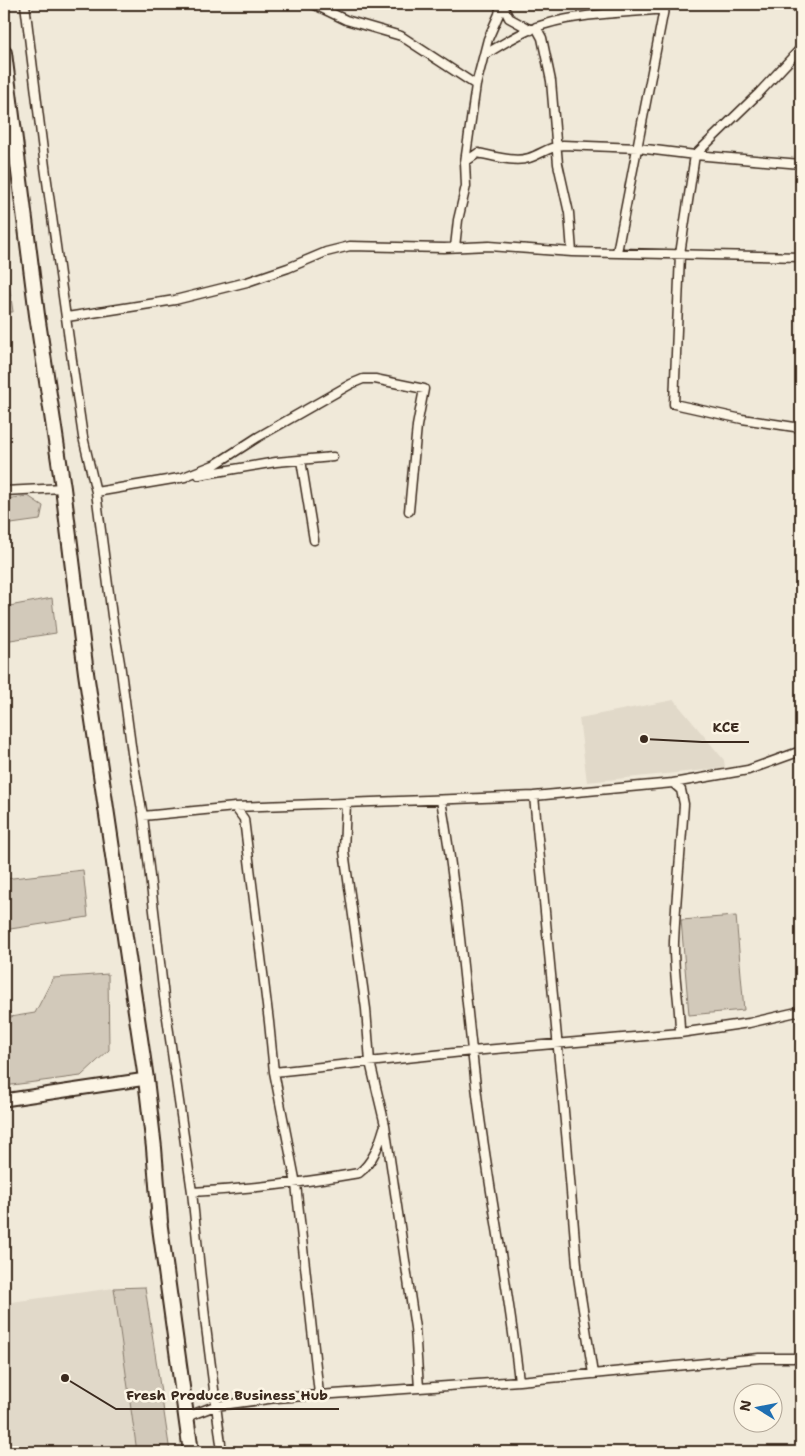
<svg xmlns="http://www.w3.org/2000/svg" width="805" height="1456" font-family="'Shantell Sans',sans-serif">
  <rect width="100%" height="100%" fill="#f0e9d9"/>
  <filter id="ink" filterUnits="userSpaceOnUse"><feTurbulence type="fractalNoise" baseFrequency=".02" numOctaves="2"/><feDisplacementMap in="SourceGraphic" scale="10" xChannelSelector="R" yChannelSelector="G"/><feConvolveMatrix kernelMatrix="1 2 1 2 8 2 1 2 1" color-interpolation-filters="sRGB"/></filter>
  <g filter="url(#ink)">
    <path fill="#e1d9c9" d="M674,700L724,760L725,768L587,782L579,718Z
      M114,1288L137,1452H4V1303Z"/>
    <path fill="#d2c9ba" stroke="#867a6c" d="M4,248L13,312H4Z
      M28,496L43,506L40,520L4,525V499Z
      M52,598L56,633L4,641V607Z
      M83,870L88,917L4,930V879Z
      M736,916L744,1010L689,1015L681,920Z
      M108,974L109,1050L81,1076L4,1086V1018L35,1013L53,978Z
      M145,1287L170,1452H137L114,1288Z"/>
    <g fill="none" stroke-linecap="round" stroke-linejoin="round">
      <defs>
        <path id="street" d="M25,4L45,167L75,382L83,437L96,492L112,616L120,663L132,753L143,816L164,997L192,1192L206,1327L222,1452
          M313,4L346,20L401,36L476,85
          M502,4L509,18L531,30
          M794,4L801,12
          M536,27L542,38L551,81L558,164L569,213L572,252
          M801,48L759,93L695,155L680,254L674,404L742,419L801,428
          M484,55C503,44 524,30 546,24C583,13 626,13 665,9
          M465,162L478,153C494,156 514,163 529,158C541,154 551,146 563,145L638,148L695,155L801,164
          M455,247L458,220L466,186L465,162L476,85L488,39L499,14L501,4
          M617,252L665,4
          M67,317L175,300L247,282L288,268L326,252L350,246L444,248L489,246L572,252L801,257
          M301,460L314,540
          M199,475L276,462L333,457
          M181,478L216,464L258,437L351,384L363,379H375L424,389L417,426L409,511
          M4,491L63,488
          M96,492L185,477
          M673,783L748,770L801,751
          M534,796L567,1143L578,1277L593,1374
          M441,800C459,903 466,1007 479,1111C491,1201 509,1290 519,1381
          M346,803L344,851L366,1009L370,1062L385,1125L415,1328L419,1388
          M235,807L244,819L269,1022L274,1072L296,1184L319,1394
          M143,816L235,807L534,796L673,783L681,790L684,804C681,850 676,896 674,942C673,973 680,1003 680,1033
          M274,1072L472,1051L680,1033L749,1023L801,1011
          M192,1192C250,1189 302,1183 359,1173C373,1162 379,1145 384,1128
          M186,1417L215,1406L276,1398L519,1381L759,1358H801"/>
        <path id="secondary" d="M4,1100L146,1079"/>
        <path id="highway" d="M4,53L37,315L63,488L86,673L146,1079L154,1148L160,1222
          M158,1213L191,1452"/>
      </defs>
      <use href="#street" stroke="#3b2a1e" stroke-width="11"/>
      <use href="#secondary" stroke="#3b2a1e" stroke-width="15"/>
      <use href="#highway" stroke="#3b2a1e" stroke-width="18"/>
      <use href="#street" stroke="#fcf5e5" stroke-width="8"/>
      <use href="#secondary" stroke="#fcf5e5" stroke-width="11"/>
      <use href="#highway" stroke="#fcf5e5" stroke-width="14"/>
    </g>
  </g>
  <path fill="none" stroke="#3b2a1e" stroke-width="2" d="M644 739L702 742H749M65 1378L116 1409H339"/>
  <g fill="#3b2a1e" stroke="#fcf5e5" stroke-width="2">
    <circle cx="644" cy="739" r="5"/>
    <circle cx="65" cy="1378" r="5"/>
  </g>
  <g font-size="14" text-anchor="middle" font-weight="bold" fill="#3b2a1e" stroke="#fcf5e5" stroke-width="5" stroke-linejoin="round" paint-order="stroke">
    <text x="726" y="732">KCE</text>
    <text x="227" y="1400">Fresh Produce Business Hub</text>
  </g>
  <rect width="805" height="1456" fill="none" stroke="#fcf5e5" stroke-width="20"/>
  <rect x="10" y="10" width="785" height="1436" fill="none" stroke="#3b2a1e" stroke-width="2" filter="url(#ink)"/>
  <g transform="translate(758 1408) rotate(280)"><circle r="24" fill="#fcf5e5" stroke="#afa495"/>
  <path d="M0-4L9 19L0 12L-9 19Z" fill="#1f6fb2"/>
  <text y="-8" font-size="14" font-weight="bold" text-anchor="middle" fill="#3b2a1e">N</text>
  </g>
</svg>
